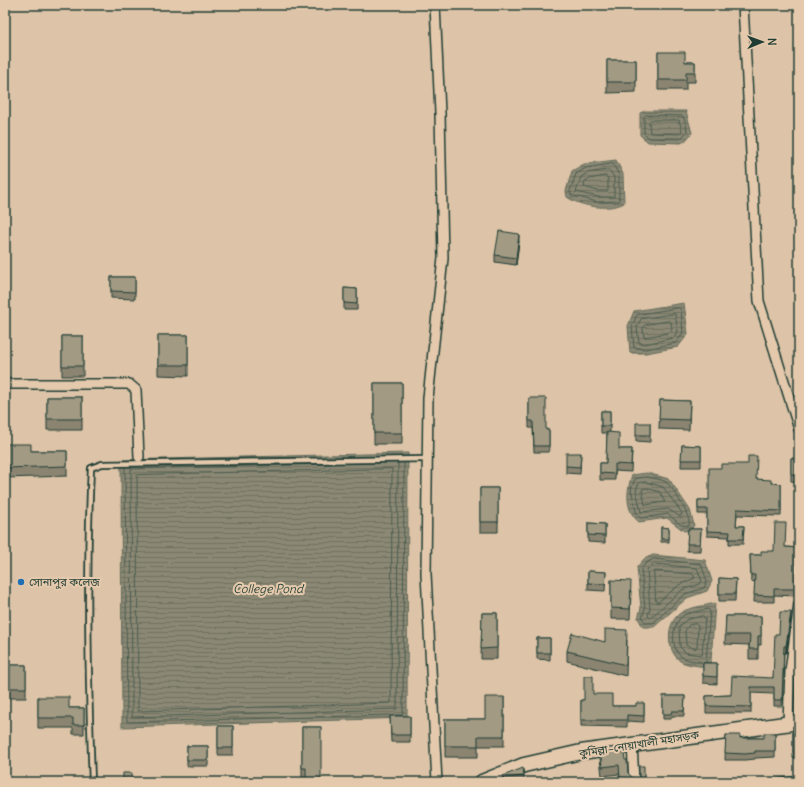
<svg xmlns="http://www.w3.org/2000/svg" width="804" height="787" font-family="Delius,'Noto Sans Bengali',sans-serif">
  <defs>
    <pattern id="water-rules" width="6" height="5" patternUnits="userSpaceOnUse"><rect width="6" height="5" fill="#8b8975"/><path d="M0 2.5h6" fill="none" stroke="#717161"/></pattern>
  </defs>
  <rect width="100%" height="100%" fill="#ddc3a7"/>
  <filter id="ink" filterUnits="userSpaceOnUse"><feTurbulence type="fractalNoise" baseFrequency=".025" numOctaves="2"/><feDisplacementMap in="SourceGraphic" scale="8" xChannelSelector="R" yChannelSelector="G"/><feConvolveMatrix kernelMatrix="1 2 1 2 8 2 1 2 1" color-interpolation-filters="sRGB"/></filter>
  <g filter="url(#ink)">
    <path fill="url(#water-rules)" stroke="#606b5b" d="M645,111H686L692,133L685,141L681,143L648,142L640,135V113Z
      M616,160L623,174L624,203C610,211 581,207 567,197L566,191L572,171L584,164Z
      M684,303L688,334L678,347L646,353H630L628,326L634,311Z
      M408,453L407,718L122,727L121,460Z
      M647,473L669,479L690,510L694,525L691,530L684,531L667,518L639,522C625,511 626,491 632,475Z
      M653,555L705,560L712,581L707,591L687,598L654,627H643L638,618L641,608L637,567L644,559Z
      M715,603L711,661L707,667C700,666 686,665 680,661C666,650 665,622 682,612C690,607 705,606 715,603Z"/>
    <g fill="none" stroke-linecap="round" stroke-linejoin="round">
      <path stroke="#4a5b4e" stroke-width="1" d="M646,115L683,116L686,124L687,132L680,139L649,138L644,133V117Z
        M651,120H679L682,131L679,134L650,133L649,122Z
        M613,164L619,175V201L597,202L571,195L570,191L576,174L586,168Z
        M609,170L614,177V197H598L576,192L581,177L588,173Z
        M606,176L608,178V191H598L584,187L585,181L590,179Z
        M679,308L681,310L683,333L676,343L646,349L634,348L632,326L637,315Z
        M675,314L678,331L673,338L645,344L639,343L637,327L641,319Z
        M669,321L671,322L672,329L669,333L644,337L643,328L645,325Z
        M334,464L131,469L132,717L397,709L398,463
        M125,467L127,722L390,715
        M392,469L391,703L138,711L137,475Z
        M646,477C652,478 663,479 667,483C674,489 692,518 689,526L681,525L668,514L641,518L637,515L631,489L635,479Z
        M646,482L663,487L682,513L681,516H679L668,509L641,512L636,490L639,483Z
        M646,488L660,492L665,502L645,505L642,490Z
        M654,559L701,564L707,581L704,588L685,594L653,623H646L642,618L645,608L641,569L646,563Z
        M655,564L697,568L702,581L700,584L682,590L650,618L648,616L650,608L647,570Z
        M654,571L693,574L695,578L679,585L657,603L656,601Z
        M703,616L705,618L702,655L686,653L680,647L679,627L686,620Z
        M696,624L698,626L697,647L695,649L686,645L685,631L689,625Z
        M702,662C697,661 689,661 684,658C669,651 671,623 684,615C691,612 701,611 708,609L710,611L706,662
        M395,715H401L403,713L404,463"/>
      <defs>
        <path id="service" d="M92,782C88,677 86,573 91,468L102,464L427,459"/>
        <path id="minor" d="M435,5L440,113L443,258L428,398L426,574L437,782
          M743,5L759,301L799,429
          M5,384H129L136,390L139,457
          M788,723L790,671L799,604
          M632,744L634,782"/>
        <path id="trunk" d="M482,782L524,765L581,752L799,722"/>
      </defs>
      <use href="#service" stroke="#1f3d34" stroke-width="8"/>
      <use href="#minor" stroke="#1f3d34" stroke-width="12"/>
      <use href="#trunk" stroke="#1f3d34" stroke-width="17"/>
      <use href="#service" stroke="#e5c9ac" stroke-width="4.5"/>
      <use href="#minor" stroke="#e5c9ac" stroke-width="9"/>
      <use href="#trunk" stroke="#e5c9ac" stroke-width="14"/>
      <path stroke="#1f3d34" stroke-width="3" d="M755,782L799,777"/>
    </g>
    <path fill="#8b8471" stroke="#1f3d34" d="M658,52L685,62H695V82H686V90H658Z
      M607,60H636V92L607,93Z
      M519,241L516,265L495,262V255Z
      M111,277H135V299L111,298Z
      M344,288L357,289V310H344Z
      M158,335H188V376L158,375Z
      M62,336H83V376H62Z
      M374,383H402V444H374Z
      M47,397H82V430H47Z
      M529,398L546,430H549V452H534L533,428H529Z
      M660,400L690,401L689,430L659,429Z
      M601,411H610V433L619,449H632L631,472L615,471V480H600V463H606L607,433H601Z
      M650,423V442L636,441V435Z
      M5,444L31,451H67V476L5,478Z
      M682,445L701,446V467H681Z
      M581,453L580,474L566,473V466Z
      M791,458L799,459V482L791,481Z
      M721,468L771,483L781,484V516L737,515L736,526H744L743,544H729V537L707,536V514H698V500H709Z
      M480,488H498V532H480Z
      M588,523L605,524V543L588,542Z
      M661,527L669,528V542H661Z
      M688,529H701L700,551H687Z
      M786,547L799,548V571H796V596L774,595V602H754L755,582L751,581L750,555H761Z
      M588,571L606,572L605,591L588,590Z
      M719,578L736,579L735,601H719Z
      M611,580L631,591L630,619H611Z
      M482,613H497V659H481Z
      M726,616H761V645H758V659H749V645L725,644Z
      M791,618L786,653H784L782,706H774V694L751,693V713H706V696L731,695L773,678L779,634Z
      M537,638H550V660L537,659Z
      M627,640L626,676L567,661V651L605,642Z
      M703,663H717V684L703,683Z
      M5,665H26V698H5Z
      M593,694L612,706H636L644,703V722L627,721V727L581,726V700H584Z
      M663,696H685L684,716H672L671,719H663Z
      M38,697L69,708H84V734H73V728H38Z
      M504,697V746H478V757H445V719H485Z
      M390,716H410V742H391Z
      M799,725V758H793V726Z
      M218,726H233V755H218Z
      M302,727H321L306,778H302Z
      M775,733V757L755,758V759L745,760H725L726,735L740,738H764Z
      M187,746H208V766H187Z
      M600,749L625,760L628,773L634,779V782H620L619,774L602,776L600,758Z
      M503,776H524V782H503Z"/>
    <path fill="#716c5c" stroke="#1f3d34" d="M519,234V241L516,265V258Z
      M791,612V618L786,653V646Z"/>
    <path fill="#a29a83" stroke="#1f3d34" d="M658,52H685V62H695V72H686V80H658Z
      M607,60H636V82H607Z
      M499,231L519,234L516,258L495,255Z
      M111,277H135V292L111,291Z
      M344,288L357,289V304L344,303Z
      M158,335H188V365H158Z
      M62,336H83V366H62Z
      M374,383H402V433H374Z
      M47,397H82V419H47Z
      M529,398H546V430H549V446H534L533,421H529Z
      M660,400L690,401L689,420L659,419Z
      M601,411H610V426H601Z
      M636,423H650V435H636Z
      M607,432L619,433V449H632L631,465L615,464V474L600,473V463H606Z
      M5,444H31V451H67V466L5,468Z
      M682,445L701,446V460H681Z
      M566,453H581L580,467L566,466Z
      M748,456H757L756,479L771,480V483L781,484V511L737,509L736,526H744L743,539H729L730,532L707,531V509H698V500H709V468H721V464H748Z
      M791,458L799,459V475L791,474Z
      M480,488H498V522H480Z
      M588,523L605,524V536L588,535Z
      M775,523H786L785,547L799,548V565H796V589H774V596L754,595L755,575H751L750,555H761V551H774Z
      M661,527L669,528V539H661Z
      M688,529H701L700,544H687Z
      M588,571L606,572L605,584L588,583Z
      M719,578L736,579L735,594H719Z
      M611,580L631,581L630,609L611,608Z
      M780,612H791L786,646H784L782,700H774V687H751V707L706,706V696L731,695L732,676L773,678L775,634H779Z
      M482,613H497V648L481,649Z
      M726,616H761V636H758V649H749L750,635H725Z
      M605,629L627,630L626,665L567,651L572,633L605,642Z
      M537,638H550V653H537Z
      M703,663H717V677L703,676Z
      M5,665H26V688H5Z
      M584,676H593V694H612V706H636V703H644V716L627,715V720H581V700H584Z
      M663,696H685L684,711H672L671,714H663Z
      M38,697H69V708H84V725H73V718H38Z
      M485,697H504V736H478V746H445V719H485Z
      M390,716H410V735H391Z
      M799,725V752H793V726Z
      M218,726H233V748H218Z
      M302,727H321V782H306V768H302Z
      M764,733H775V751H755V753L745,754L725,753L726,735H740V738H764Z
      M187,746H208V760H187Z
      M623,746L625,760H627L628,773L634,779L620,778L619,765L602,767L600,749Z
      M639,766H644V782H638L639,781Z
      M523,768L524,776L503,778V776Z
      M123,773H132V782H123Z"/>
  </g>
  <circle fill="#1f6fb2" stroke="#e5c9ac" stroke-width="1.5" cx="21" cy="582" r="4"/>
  <g text-anchor="middle" stroke-width="4" stroke-linejoin="round" paint-order="stroke">
    <g font-size="11" fill="#1f3d34" stroke="#e5c9ac" text-anchor="start">
      <text x="29" y="586">সোনাপুর কলেজ</text>
    </g>
    <g font-size="11" fill="#1f3d34" stroke="#e5c9ac">
      <text transform="translate(639 744) rotate(-9)" y="4">কুমিল্লা–নোয়াখালী মহাসড়ক</text>
    </g>
    <g font-size="12" font-style="italic" fill="#2a453a" stroke="#e5c9ac">
      <text x="268" y="593">College Pond</text>
    </g>
  </g>
  <rect width="804" height="787" fill="none" stroke="#e5c9ac" stroke-width="20"/>
  <rect x="10" y="10" width="784" height="767" fill="none" stroke="#1f3d34" stroke-width="1.5" filter="url(#ink)"/>
  <g transform="translate(762 42) rotate(89)" stroke="#e5c9ac" stroke-width="3" paint-order="stroke">
  <path d="M0-3L7 15L0 10L-7 15Z" fill="#1f3d34"/>
  <text y="-6" font-size="11" font-weight="bold" text-anchor="middle" fill="#1f3d34">N</text>
  </g>
</svg>
